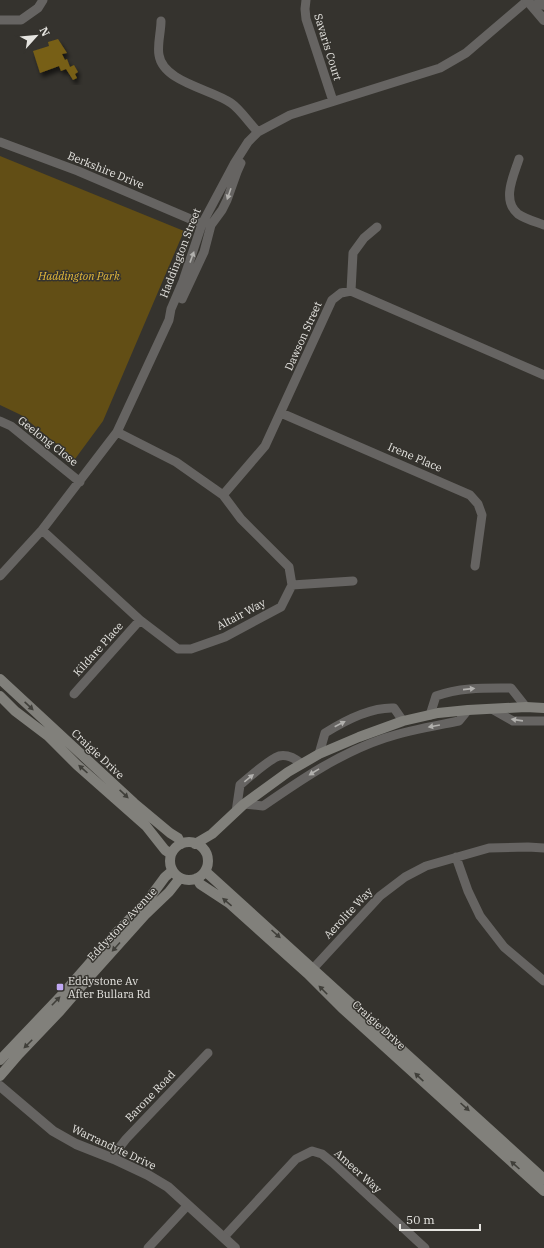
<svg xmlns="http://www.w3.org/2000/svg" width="544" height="1248" font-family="'IBM Plex Serif',serif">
  <defs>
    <filter id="shadow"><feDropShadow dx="2.5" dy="4.5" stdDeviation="2" flood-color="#0009"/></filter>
  </defs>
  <rect width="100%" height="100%" fill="#35332e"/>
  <path fill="#624e15" d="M0,156L184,231L103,421L75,459L21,415L0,405Z"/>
  <path fill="#775e15" filter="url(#shadow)" d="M58,39L67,53L62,54L65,60L67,59L70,67L74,65L78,72L75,74L77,78L73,80L66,69L61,71L59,66L40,73L33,51L49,46L48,42Z"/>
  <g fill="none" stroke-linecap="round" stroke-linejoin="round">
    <path stroke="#666462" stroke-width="9" d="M306,0L305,9L306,19L333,101
      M0,20H21L38,8L43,0
      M161,21C161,32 157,45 159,55C163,82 211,89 231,103C240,109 250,124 258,132
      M0,142L78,171L202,224
      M519,159C514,175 501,200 518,214C525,219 536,222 544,225
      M351,291L353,253L364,238L377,227
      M182,299L204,252L211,225L222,210L227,200L237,172L241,163
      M281,413L470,495L478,504L482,515L475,566
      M0,421L11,426L80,482
      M223,495L265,446L332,300L341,293L351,291L544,375
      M42,530L140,620L178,649H191L225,637L281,607L292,585L289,567L241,519L223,495L176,462L117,432
      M0,576L42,530L117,432L169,320L171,309L183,281L202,224L234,164L248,142L258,132L290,115L440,68L466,53L528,0
      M292,585L353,581
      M74,694L140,620
      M492,709L513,721H544
      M430,715L436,696C460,687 486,688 511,688L526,707
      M319,754L325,733C344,721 372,707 394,708L403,721
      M244,804L263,806C302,779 340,753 385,738C409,730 434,726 459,721L468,710
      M236,812L240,785C248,778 270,759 279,756C288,754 296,759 302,764
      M456,857L468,891L480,916L504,947L544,981
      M309,973L380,896L405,877L426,866L489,848L528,847L544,848
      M114,1159L119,1148L126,1139L208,1053
      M224,1237L296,1159L312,1151L322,1154L333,1163L425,1248
      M148,1248L187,1206"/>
    <path stroke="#666462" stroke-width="10" d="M527,0L544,20
      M539,0L544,5
      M0,1086L53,1131L76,1144L114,1159L148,1175L168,1187L235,1248"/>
    <path stroke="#81807b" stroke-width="10" d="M0,679L134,803L170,833L178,838L181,844
      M0,696L15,711L48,736L77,765L146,826L165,850L171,854
      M170 861a19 19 0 1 1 38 0a19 19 0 1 1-38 0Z
      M195,844L212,834L244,804L288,772L319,754L359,737L403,721L438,713L468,710L526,707L544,708
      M205,871L544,1179
      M197,878L200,884L229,903L308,974L342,1008L544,1191
      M0,1060L60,997L117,932L148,900L165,877L172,871
      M0,1076L19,1054L60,1011L92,974L145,915L169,892L180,878"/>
  </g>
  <defs><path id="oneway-solid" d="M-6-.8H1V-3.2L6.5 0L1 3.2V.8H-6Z"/></defs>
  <g fill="#b2b1ae">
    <use href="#oneway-solid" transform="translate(229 194) rotate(109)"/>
    <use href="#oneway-solid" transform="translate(192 257) rotate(-70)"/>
    <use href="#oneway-solid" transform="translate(469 689) rotate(-6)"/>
    <use href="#oneway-solid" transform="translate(517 720) rotate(-172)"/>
    <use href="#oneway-solid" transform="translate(340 724) rotate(-27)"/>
    <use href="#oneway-solid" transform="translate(434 726) rotate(170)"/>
    <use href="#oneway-solid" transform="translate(314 772) rotate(148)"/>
    <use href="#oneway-solid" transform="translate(249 778) rotate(-39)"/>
  </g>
  <g fill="#403f3a">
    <use href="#oneway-solid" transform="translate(29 706) rotate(43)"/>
    <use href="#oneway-solid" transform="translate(83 769) rotate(-138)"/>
    <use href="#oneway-solid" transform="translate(124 794) rotate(43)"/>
    <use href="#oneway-solid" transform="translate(227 902) rotate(-140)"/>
    <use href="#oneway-solid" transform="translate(276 934) rotate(42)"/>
    <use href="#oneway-solid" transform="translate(116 947) rotate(132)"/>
    <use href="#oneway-solid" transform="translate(323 990) rotate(-135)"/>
    <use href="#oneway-solid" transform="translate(56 1001) rotate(-46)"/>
    <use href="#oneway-solid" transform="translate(28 1044) rotate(135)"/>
    <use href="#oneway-solid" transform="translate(419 1077) rotate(-137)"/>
    <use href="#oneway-solid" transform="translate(465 1107) rotate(42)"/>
    <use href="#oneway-solid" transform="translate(515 1165) rotate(-138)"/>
  </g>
  <rect fill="#c0a8f3" stroke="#35332e" stroke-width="1.5" x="56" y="983" width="8" height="8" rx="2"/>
  <g text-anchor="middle" stroke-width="3" stroke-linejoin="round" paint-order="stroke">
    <g font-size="11" fill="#e5e4e0" stroke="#35332e">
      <text transform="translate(328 47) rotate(73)" y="4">Savaris Court</text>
      <text transform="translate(106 170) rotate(22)" y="4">Berkshire Drive</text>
      <text transform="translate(180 253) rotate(-69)" y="4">Haddington Street</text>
      <text transform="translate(303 336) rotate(-66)" y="4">Dawson Street</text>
      <text transform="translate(48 441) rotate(38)" y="4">Geelong Close</text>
      <text transform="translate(415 457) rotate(23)" y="4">Irene Place</text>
      <text transform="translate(241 614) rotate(-28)" y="4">Altair Way</text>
      <text transform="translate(98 649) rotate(-48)" y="4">Kildare Place</text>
      <text transform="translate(98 754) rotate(43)" y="4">Craigie Drive</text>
      <text transform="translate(348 913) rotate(-47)" y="4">Aerolite Way</text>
      <text transform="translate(122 924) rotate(-47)" y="4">Eddystone Avenue</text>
      <text transform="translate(379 1025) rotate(42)" y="4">Craigie Drive</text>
      <text transform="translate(150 1096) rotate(-46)" y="4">Barone Road</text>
      <text transform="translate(114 1147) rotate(25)" y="4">Warrandyte Drive</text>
      <text transform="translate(358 1171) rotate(42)" y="4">Ameer Way</text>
    </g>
    <g font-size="11" font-style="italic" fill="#e6ba3b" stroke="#35332e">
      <text x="79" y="280">Haddington Park</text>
    </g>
    <g font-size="11" fill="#e5e4e0" stroke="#35332e" text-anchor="start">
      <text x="68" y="985">Eddystone Av<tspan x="68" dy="13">After Bullara Rd</tspan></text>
    </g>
  </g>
  <g transform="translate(36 36) rotate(63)" stroke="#35332e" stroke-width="3" paint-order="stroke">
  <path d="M0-3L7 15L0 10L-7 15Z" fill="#e5e4e0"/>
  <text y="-6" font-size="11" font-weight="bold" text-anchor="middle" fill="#e5e4e0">N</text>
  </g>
  <path d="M400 1224v6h80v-6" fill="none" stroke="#e5e4e0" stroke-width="2"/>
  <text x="406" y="1224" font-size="12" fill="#e5e4e0" stroke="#35332e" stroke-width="3" paint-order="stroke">50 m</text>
</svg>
